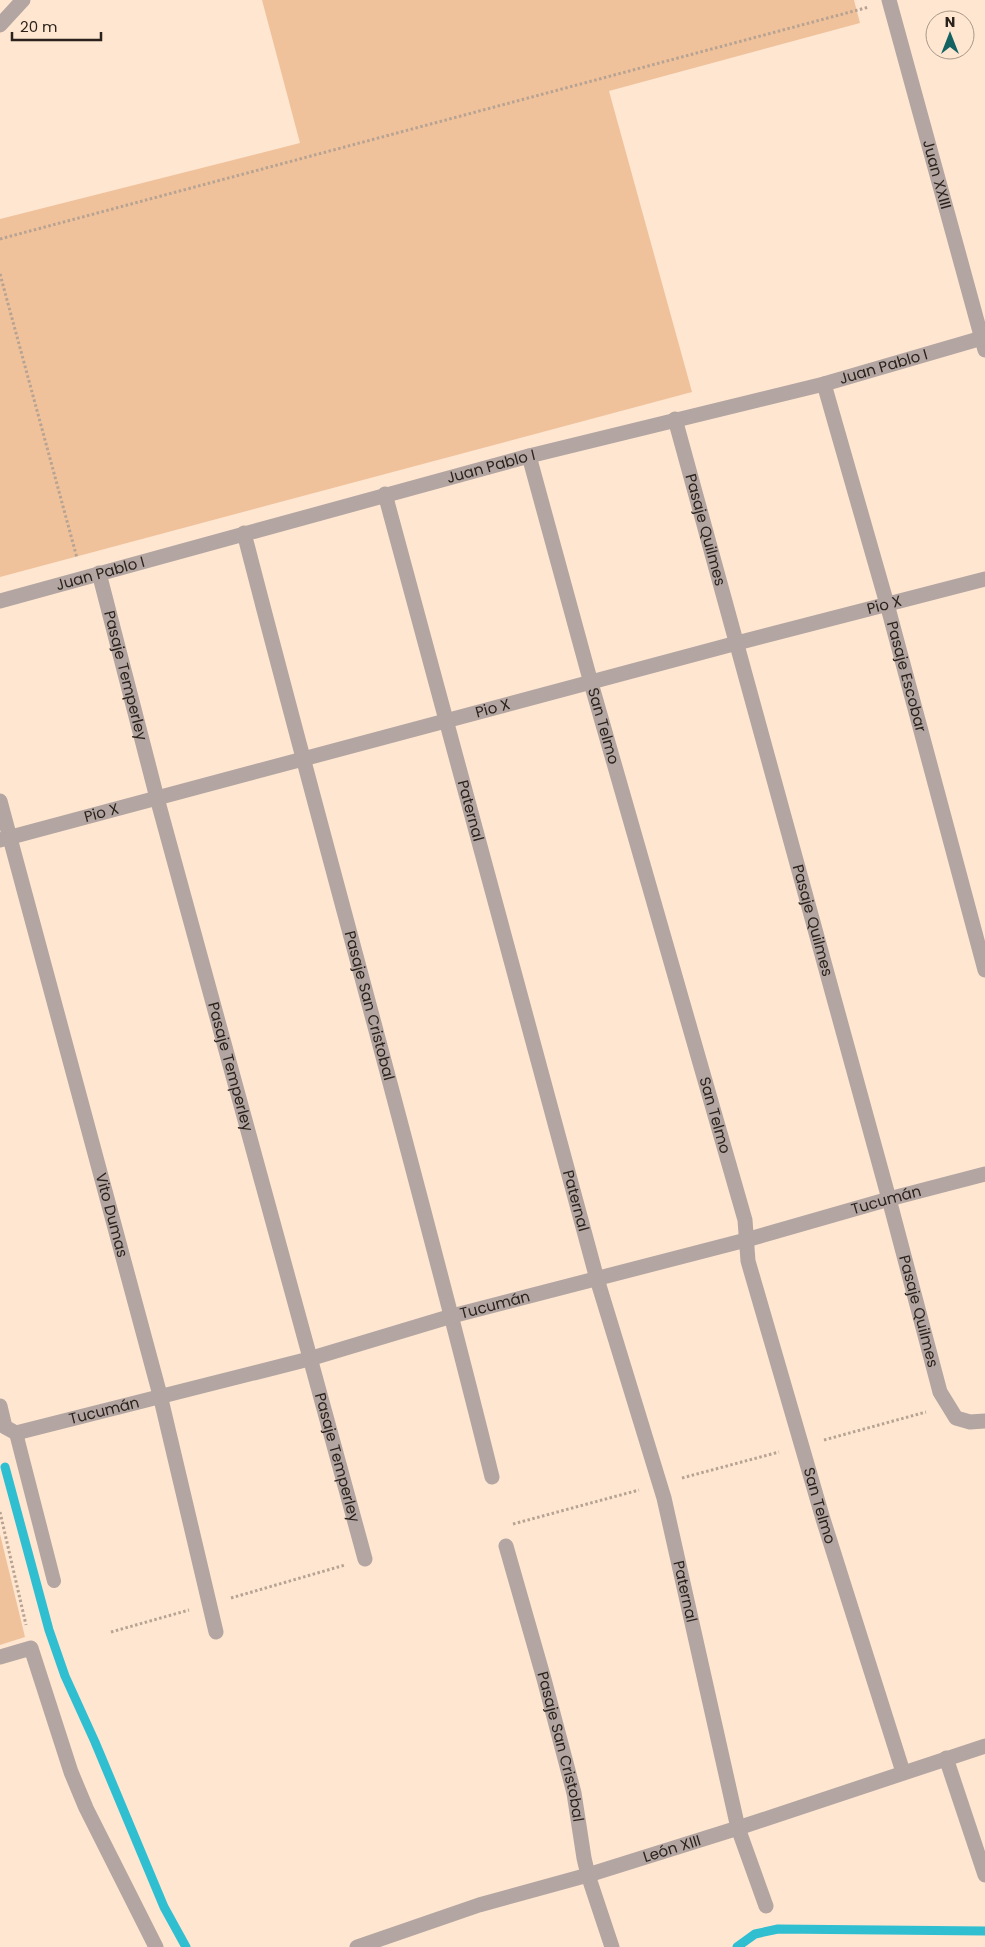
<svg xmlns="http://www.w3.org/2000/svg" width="985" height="1947" font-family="Poppins,sans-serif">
  <rect width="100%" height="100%" fill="#fee6d1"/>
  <path fill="#f0c29b" d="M262,0H854L860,23L609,91L692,392L0,577V219L300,143Z
    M0,1534L25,1637L0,1645Z"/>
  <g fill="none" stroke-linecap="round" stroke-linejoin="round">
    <path stroke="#30bed1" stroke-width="9" d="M5,1467L49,1630L65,1676L95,1742L164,1907L186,1947
      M737,1947L755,1934L778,1929L985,1931"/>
    <path stroke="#b6a393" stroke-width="3" stroke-dasharray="2.5 2.5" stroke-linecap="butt" d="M0,239L869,7
      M0,274L77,558
      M824,1440L926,1412
      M682,1478L779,1452
      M0,1512L26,1625
      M513,1524L639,1490
      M231,1598L345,1565
      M111,1632L189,1610"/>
    <path stroke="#b3a5a1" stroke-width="14" d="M16,1433L54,1581"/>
    <g stroke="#b3a5a1" stroke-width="15">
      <path id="s1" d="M889,0L985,350"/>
      <path d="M0,25L23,0"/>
      <path id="s2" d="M824,384L887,604L985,970"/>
      <path id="s3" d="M675,419L889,1199L940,1392L956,1418L970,1422L985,1421"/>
      <path id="s4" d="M529,456L591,683L745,1220L748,1261L823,1519L903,1772"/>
      <path id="s5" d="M385,494L597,1279L664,1498L738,1828L766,1906"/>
      <path id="s6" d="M244,533C325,848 414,1161 492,1477"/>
      <path id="s7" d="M99,573L157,798L365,1559"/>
      <path id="s8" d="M0,601L529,456L824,384L982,338"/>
      <path id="s9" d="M0,801L160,1395L216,1632"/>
      <path id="s10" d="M0,840L737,643L985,579"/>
      <path id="s11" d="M0,1406L5,1427L16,1433L309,1359L452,1316L746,1240L889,1199L985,1174"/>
      <path id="s12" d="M506,1546L544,1679L574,1793L584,1858L588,1875L612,1947"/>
      <path d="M0,1657L31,1648L71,1772L86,1808L156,1947"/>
      <path d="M946,1758L985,1875"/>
      <path id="s13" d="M357,1947L479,1905L588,1875L738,1828L985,1746"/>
    </g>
  </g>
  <g text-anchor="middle" stroke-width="4" stroke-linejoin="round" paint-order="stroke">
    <g font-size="15" fill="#2b231b" stroke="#fee6d1">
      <text dy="5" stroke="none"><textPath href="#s1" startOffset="181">Juan XXIII</textPath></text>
      <text dy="5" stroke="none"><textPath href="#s8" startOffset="914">Juan Pablo I</textPath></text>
      <text dy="5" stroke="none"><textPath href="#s8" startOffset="509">Juan Pablo I</textPath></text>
      <text dy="5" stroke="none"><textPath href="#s3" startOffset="115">Pasaje Quilmes</textPath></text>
      <text dy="5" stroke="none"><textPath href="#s8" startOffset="104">Juan Pablo I</textPath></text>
      <text dy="5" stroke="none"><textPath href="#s10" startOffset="915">Pio X</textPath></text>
      <text dy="5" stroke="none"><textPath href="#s7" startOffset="106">Pasaje Temperley</textPath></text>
      <text dy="5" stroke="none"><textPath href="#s2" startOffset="304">Pasaje Escobar</textPath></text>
      <text dy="5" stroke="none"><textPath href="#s10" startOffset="510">Pio X</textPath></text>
      <text dy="5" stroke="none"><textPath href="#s4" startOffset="280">San Telmo</textPath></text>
      <text dy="5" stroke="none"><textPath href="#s5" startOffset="328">Paternal</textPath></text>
      <text dy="5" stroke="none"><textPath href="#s10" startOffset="105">Pio X</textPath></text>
      <text dy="5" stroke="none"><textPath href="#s3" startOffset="520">Pasaje Quilmes</textPath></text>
      <text dy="5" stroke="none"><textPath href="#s6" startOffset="489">Pasaje San Cristobal</textPath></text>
      <text dy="5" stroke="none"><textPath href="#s7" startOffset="511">Pasaje Temperley</textPath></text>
      <text dy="5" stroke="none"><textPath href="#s4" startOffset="685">San Telmo</textPath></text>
      <text dy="5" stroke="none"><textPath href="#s11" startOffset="935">Tucumán</textPath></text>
      <text dy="5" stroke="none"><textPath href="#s5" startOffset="732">Paternal</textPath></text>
      <text dy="5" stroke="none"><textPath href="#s9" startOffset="429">Vito Dumas</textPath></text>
      <text dy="5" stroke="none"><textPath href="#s11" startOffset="530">Tucumán</textPath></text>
      <text dy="5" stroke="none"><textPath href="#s3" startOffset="925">Pasaje Quilmes</textPath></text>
      <text dy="5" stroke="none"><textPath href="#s11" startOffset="125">Tucumán</textPath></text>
      <text dy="5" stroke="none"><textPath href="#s7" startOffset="916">Pasaje Temperley</textPath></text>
      <text dy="5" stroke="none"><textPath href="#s4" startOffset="1090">San Telmo</textPath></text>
      <text dy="5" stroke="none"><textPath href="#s5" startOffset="1138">Paternal</textPath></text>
      <text dy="5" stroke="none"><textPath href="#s12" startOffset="208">Pasaje San Cristobal</textPath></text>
      <text dy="5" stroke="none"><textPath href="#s13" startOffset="330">León XIII</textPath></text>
    </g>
  </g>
  <g transform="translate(950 35)"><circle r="24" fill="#fee6d1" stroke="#aa9888"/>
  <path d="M0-4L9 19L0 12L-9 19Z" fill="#146362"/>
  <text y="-8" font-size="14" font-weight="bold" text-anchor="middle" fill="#2b231b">N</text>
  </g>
  <path d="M12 32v8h89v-8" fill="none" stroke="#2b231b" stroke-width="2.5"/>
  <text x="20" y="32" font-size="15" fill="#2b231b" stroke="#fee6d1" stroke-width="4" paint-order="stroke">20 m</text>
</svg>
